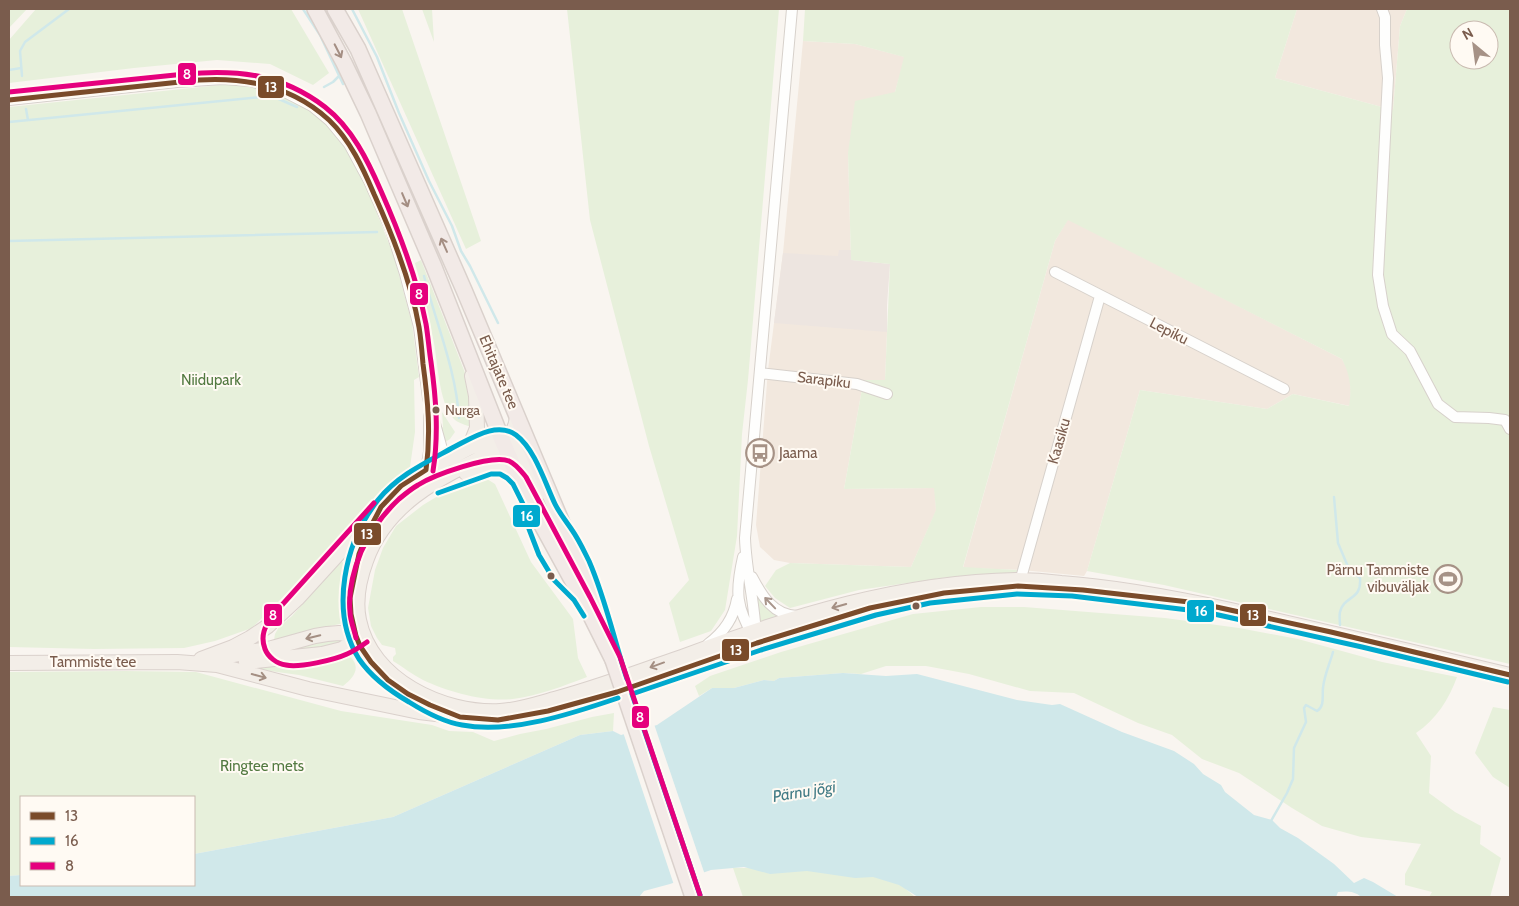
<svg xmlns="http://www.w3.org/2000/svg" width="1519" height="906" font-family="Cabin,sans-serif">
  <rect width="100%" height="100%" fill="#f9f5f0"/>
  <path fill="#f2e8de" d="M1297,9H1407L1400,26L1393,110L1275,78Z
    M803,41L855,44L905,57L895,92L848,153L851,260L887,305V332L885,381L859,380L862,389L844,489L935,488L936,511L911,567L790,563L774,560L760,547L756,525L768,370L783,253Z
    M1068,219L1342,359L1349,372L1351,390L1350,406L1293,394L1267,409L1140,390L1087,571L1084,576L1022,570L963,568L1055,241Z"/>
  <path fill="#ede5e0" d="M839,250H851L852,260L890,264L887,305V332L774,323L783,253L838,256Z"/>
  <path fill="#e7f0db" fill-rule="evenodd" d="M9,9H27L9,28Z
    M36,9H291L329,73L313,85L270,64L217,60L134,68L9,83V40Z
    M358,9H402L481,241L466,249Z
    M422,9H432L434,42Z
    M567,9H779L748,380L742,434L737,536L725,610L711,631L680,642L669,603L689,580L649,446L590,220Z
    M805,9H1297L1275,78L1393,110L1400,26L1407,9H1510V664L1164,585L1087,571L1140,390L1267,409L1293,394L1349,406C1352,388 1350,375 1342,359L1068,220L1055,241L963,567L1017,570L1016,575L949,577L859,590L790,608L775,598L765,586L776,570L790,563L911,567L936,510L934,488L844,489L862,389L859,380H885L890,264L851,260L848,153L855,101L895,92L904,57L855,44L803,41ZM1459,30H1489V60H1459Z
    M230,84L255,88L296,101L310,110L321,119L350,154L370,196L394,256L412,324L419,377L414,380L415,432L410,467L387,487L346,534L252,628L215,641L184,648L94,649L9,647V107Z
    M421,260L469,383L471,427C466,425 458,423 454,419C438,403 438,359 433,338C428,313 422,288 415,263Z
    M442,412L455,432L450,439L444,443L440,429L443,427Z
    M487,479L495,484L531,562L573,619L578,658L587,677C563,686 538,696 513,699C485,702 448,692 423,680C413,675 403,667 393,661V657L396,654L395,648L382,645L377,638L371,626L368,608L375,570L383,548L396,526L423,505L448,490Z
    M340,562L350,563C344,583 344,602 344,623L317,629L304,635L274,640L275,634L279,627L292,616Z
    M754,588L765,607L777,617L759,623Z
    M981,607H1024L1165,618L1239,628L1298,639L1382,662L1457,677C1449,699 1436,720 1416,733L1431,756L1429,793L1455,812L1481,826L1480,844L1501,858L1490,897H1429L1432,892L1405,885V874L1421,844L1361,837L1322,826L1292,808L1239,773L1202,759L1172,735L1138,723L1074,693L1030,691L969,674L926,666H886L861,674L843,673L779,678L774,681L764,680L734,688H712L699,696L695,686L710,676L781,652L913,614Z
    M340,637L346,643L295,653L283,649Z
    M348,655C362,666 355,677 343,686L299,675L234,666L326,661Z
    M125,671L196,672L341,711L432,725L449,731L473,732L494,741L520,734L546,729L592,717L614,713L613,731L580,735L393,817L194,854V797H21V875L9,876V672Z
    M1493,707L1510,710V788L1493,777L1475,753Z
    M733,868H781L891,876L915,897H743Z"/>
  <path fill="#d0e8ea" d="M843,673L886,676L917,674L1017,700L1052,705L1060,704L1122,732L1174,751L1194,764L1203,774L1221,785L1225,792L1254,815L1272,820L1280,828L1298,838L1334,864L1354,883L1364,878L1373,882L1398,897H1361C1355,891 1346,891 1338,892L1336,897H918L899,885L873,877L855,878L807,871L770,874L744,867L711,870L670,884L644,891L639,897H9V876L21,875V885H194V854L393,817L580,735L613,731L621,735L657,725L712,688H734L764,680L774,681L779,678Z"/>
  <path fill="#f9f5f0" d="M654,724L705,875L674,885L623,732Z"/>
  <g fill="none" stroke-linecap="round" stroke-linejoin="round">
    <path stroke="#d0e8ea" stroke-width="2.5" d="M303,9L320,35L343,84
      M352,9L377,57L399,113L429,181L452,226L461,251L470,266L498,323
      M9,70L21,68
      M22,76L20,51L25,42L69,9
      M324,87L333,82L339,76
      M26,109L28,120
      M9,122L272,96L297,107
      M9,241L377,232
      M424,276C436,323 456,370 459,418
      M1334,497L1338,543L1349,569L1360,578C1362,601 1344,595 1340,612C1339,616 1340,621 1340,625
      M1271,821L1287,793L1293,779L1294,748L1306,722L1304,708L1306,705L1317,711C1325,706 1322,696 1323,688C1324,676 1330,663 1333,652"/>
    <defs>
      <path id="minor" d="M1382,9L1385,17V45L1388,78L1378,275L1383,306L1392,334L1410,351L1438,404L1455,417L1489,418L1505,420L1510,429
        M9,100L177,82L223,79L250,81L281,90L312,106L330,121L349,144L369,181L391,230L405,274L419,327L428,398L445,460L443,466
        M1055,272L1284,389
        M760,373L857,384L887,394
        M426,470L429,452V416
        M743,557C735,592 736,607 754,638
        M752,577C762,596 773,615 797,616
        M1019,585L1100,296
        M756,637C755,604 746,571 745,538L792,9
        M708,644C723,633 734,617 737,599"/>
      <path id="major" d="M517,416C515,449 478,458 453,472C440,479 427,487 415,496C393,513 375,535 366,561C359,580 355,601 359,620C371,680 443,714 500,711C520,710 539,703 558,698C602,686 644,670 687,655C792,616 902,582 1016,580C1031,580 1046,581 1061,583C1118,587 1175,598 1231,610C1325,631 1417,653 1510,675
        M469,448L477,428L476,396L472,376
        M466,473C487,466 503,460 519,479
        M357,563L368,532L381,507L401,486L426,470L469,448L500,435L509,438L518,447L529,467L541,492
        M222,657L272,648L315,636L327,634L339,633L363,636
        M201,659L233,647L250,638L268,626L297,599L370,519
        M246,662L322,654L342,649L363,636
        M9,663L177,662L217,665L308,689L419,712L487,720
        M528,715L617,692L757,643L870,608L929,596"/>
      <path id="highway" d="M315,9L344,63L368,113L434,267L500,435L519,480L543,527L583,600L613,660
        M335,9L358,49L464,290L567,535L593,592L604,625"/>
    </defs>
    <use href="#minor" stroke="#d7d1cb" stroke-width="12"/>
    <use href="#major" stroke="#dad1cc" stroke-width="16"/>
    <use href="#highway" stroke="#dad1cc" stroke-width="18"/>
    <use href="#minor" stroke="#fefefd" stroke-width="10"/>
    <use href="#major" stroke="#f3eee8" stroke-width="14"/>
    <use href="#highway" stroke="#f2eae7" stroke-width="15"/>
    <defs>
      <path id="highway-bridge" d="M613,660L693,897"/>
    </defs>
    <use href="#highway-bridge" stroke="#dad1cc" stroke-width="18" stroke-linecap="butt"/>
    <use href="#highway-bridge" stroke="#f2eae7" stroke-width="15"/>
    <defs>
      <path id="bus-1" d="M9,100L199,80C247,77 292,86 329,120C350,140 363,168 374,194C393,236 411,281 419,327C421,339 422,352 423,364C428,400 431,434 426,470L401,486L381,507L368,532L359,554L350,598L351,614L356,636L360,646L371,662L388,680L408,694L430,705L460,717L498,720L548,711L617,692L757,643L870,608L944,593L1018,586L1083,590L1198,603L1331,632L1510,675"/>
      <path id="bus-2" d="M438,493L491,474H500L507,478L513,484L525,508L529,529L539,555L554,580L574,600L584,616
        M618,698C571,714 511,734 462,725C443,722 425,712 409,702C390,691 372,678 359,659C329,611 345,542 378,500C398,475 427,462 454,447C472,438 497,421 516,435C535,449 545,483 555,504C560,514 566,521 572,530C579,540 584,551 589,561C606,600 614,640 627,679
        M700,895L632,694L761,650L876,615L930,603L1017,594L1072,596L1205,612L1362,647L1508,682"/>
      <path id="bus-3" d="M9,92L185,74C238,69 282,74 325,107C352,128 368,161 381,191C400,234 417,278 426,324C428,336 429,349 431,362C436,398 439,434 433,471
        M356,638C354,629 350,620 350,612C348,592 354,569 361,552C370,532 384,513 399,499C405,494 411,489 418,485C434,475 491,454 509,461C516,464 521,471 526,477L590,597L620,657L700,895
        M367,642C360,647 354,651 347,654C334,660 299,668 286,665C277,664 268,657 265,649C260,636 265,626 272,616L374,503"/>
    </defs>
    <use href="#bus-1" stroke="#fffaf3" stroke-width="9"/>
    <use href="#bus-2" stroke="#fffaf3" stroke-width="9"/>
    <use href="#bus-3" stroke="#fffaf3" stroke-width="9"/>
    <use href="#bus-1" stroke="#7a4b2a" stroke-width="5"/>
    <use href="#bus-2" stroke="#00a9ce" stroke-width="5"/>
    <use href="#bus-3" stroke="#e5007d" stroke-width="5"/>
  </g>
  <defs><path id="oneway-shaft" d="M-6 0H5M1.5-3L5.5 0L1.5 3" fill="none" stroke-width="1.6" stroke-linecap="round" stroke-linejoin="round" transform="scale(1.25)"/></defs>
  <g stroke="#a48e83">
    <use href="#oneway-shaft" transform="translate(338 51) rotate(63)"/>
    <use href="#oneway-shaft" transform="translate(405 200) rotate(67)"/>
    <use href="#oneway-shaft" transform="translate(444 245) rotate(-114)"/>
  </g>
  <use stroke="#a8958b" href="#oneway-shaft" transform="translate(770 603) rotate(-134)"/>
  <g stroke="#a48f83">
    <use href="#oneway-shaft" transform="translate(839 606) rotate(164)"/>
    <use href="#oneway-shaft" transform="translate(313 637) rotate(166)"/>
    <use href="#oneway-shaft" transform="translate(657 665) rotate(160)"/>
    <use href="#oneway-shaft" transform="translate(259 676) rotate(15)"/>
  </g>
  <defs>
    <symbol id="bus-ring" viewBox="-11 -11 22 22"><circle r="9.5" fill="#fffaf3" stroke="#a69286" stroke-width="1.5"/><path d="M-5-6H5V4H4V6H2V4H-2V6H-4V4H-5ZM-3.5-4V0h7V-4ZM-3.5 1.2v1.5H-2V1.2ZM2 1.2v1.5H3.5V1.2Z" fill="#a69286"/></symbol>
    <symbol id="stadium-ring" viewBox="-11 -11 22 22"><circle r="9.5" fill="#fffaf3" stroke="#a69286" stroke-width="1.5"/><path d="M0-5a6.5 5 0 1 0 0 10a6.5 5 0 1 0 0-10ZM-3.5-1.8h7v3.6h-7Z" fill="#a69286"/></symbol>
  </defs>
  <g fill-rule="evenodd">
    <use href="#bus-ring" x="744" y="437" width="32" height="32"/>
    <use href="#stadium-ring" x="1432" y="563" width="32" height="32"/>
  </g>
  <g fill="#7a5c4d" stroke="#fffaf3" stroke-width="2">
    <circle cx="436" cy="410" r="4.5"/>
    <circle cx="551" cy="576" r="4.5"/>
    <circle cx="916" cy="606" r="4.5"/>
  </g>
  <g text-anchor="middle" stroke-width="4" stroke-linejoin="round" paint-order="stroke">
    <g font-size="14" fill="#7a5c4d" stroke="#fffaf3" text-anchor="start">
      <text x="445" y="415">Nurga</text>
    </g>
    <g font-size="15" fill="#7a5c4d" stroke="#fffaf3">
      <text transform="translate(1169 331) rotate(27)" y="5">Lepiku</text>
      <text transform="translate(499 372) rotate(67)" y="5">Ehitajate tee</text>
      <text transform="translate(824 380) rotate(7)" y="5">Sarapiku</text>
      <text transform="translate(1059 441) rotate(-74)" y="5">Kaasiku</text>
      <text x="93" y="667">Tammiste tee</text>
    </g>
    <g font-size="15" fill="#537a41" stroke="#fffaf3">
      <text x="211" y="385">Niidupark</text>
      <text x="262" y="771">Ringtee mets</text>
    </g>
    <g font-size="15" fill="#7a5c4d" stroke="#fffaf3" text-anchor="start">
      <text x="779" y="458">Jaama</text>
      <text x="1429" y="575" text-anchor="end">Pärnu Tammiste<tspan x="1429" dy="17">vibuväljak</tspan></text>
    </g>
    <g font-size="16" font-style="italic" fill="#437c86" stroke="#fffaf3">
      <text transform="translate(804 791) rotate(-9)" y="6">Pärnu jõgi</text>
    </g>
  </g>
  <g stroke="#fffaf3" stroke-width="2">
    <rect x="177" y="62" width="20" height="24" rx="5" fill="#e5007d"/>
    <rect x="257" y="75" width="28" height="24" rx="5" fill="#7a4b2a"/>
    <rect x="409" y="282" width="20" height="24" rx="5" fill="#e5007d"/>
    <rect x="512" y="504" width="29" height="24" rx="5" fill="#00a9ce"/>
    <rect x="353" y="522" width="29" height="24" rx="5" fill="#7a4b2a"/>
    <rect x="1186" y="599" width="29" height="24" rx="5" fill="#00a9ce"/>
    <rect x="263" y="603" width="20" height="24" rx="5" fill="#e5007d"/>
    <rect x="1239" y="603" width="28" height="24" rx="5" fill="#7a4b2a"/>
    <rect x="721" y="638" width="29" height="24" rx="5" fill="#7a4b2a"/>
    <rect x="631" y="705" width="19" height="24" rx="5" fill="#e5007d"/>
  </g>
  <g font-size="14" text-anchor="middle" font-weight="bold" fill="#fff">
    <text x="187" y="79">8</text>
    <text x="271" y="92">13</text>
    <text x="419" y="299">8</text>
    <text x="527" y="521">16</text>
    <text x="367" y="539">13</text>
    <text x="1201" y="616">16</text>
    <text x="273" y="620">8</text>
    <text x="1253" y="620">13</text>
    <text x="736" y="655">13</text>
    <text x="640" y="722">8</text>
  </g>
  <rect width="1519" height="906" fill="none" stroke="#7a5c4d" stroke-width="20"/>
  <rect x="20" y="796" width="175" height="90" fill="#fffaf3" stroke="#cabbb1"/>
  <rect x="30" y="812" width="25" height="8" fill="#7a4b2a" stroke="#cabbb1"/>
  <text x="65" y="821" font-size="15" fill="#7a5c4d">13</text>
  <rect x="30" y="837" width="25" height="8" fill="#00a9ce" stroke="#cabbb1"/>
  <text x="65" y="846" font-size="15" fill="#7a5c4d">16</text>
  <rect x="30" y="862" width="25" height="8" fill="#e5007d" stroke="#cabbb1"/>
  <text x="65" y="871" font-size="15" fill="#7a5c4d">8</text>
  <g transform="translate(1474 45) rotate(331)"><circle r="24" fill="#fffaf3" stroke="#cabbb1"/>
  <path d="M0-4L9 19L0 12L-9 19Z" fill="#a69286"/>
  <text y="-8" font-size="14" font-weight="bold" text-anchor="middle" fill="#7a5c4d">N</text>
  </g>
</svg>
